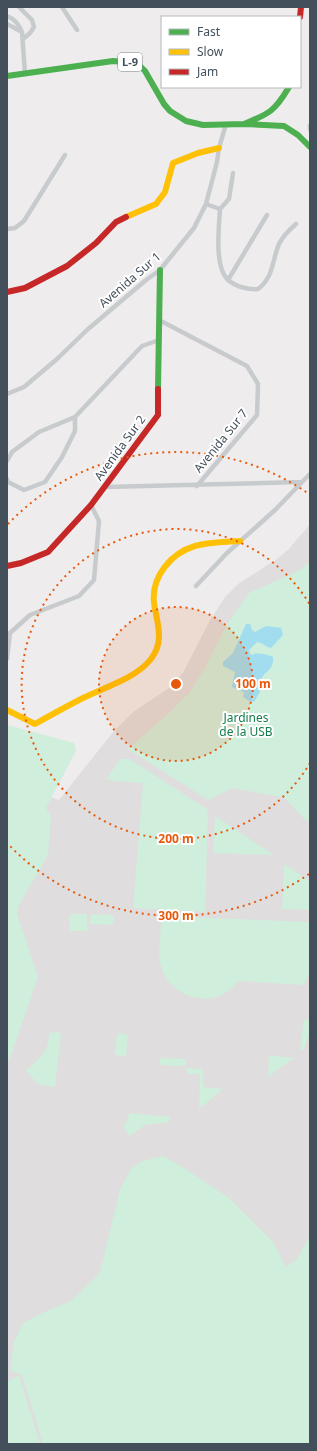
<svg xmlns="http://www.w3.org/2000/svg" width="317" height="1451" font-family="'Noto Sans',sans-serif">
  <rect width="100%" height="100%" fill="#eeecec"/>
  <path fill="#dfddde" d="M310,524V1391L267,1444H7V782L59,800L114,731L133,712L169,688L178,679L184,671L209,622L225,597L238,584L277,559L289,549Z"/>
  <path fill="#cfeedc" d="M310,562V822L304,819L285,798L233,788L208,800L128,749L168,714L190,692L205,668L226,626L249,593L300,570Z
    M7,725L74,743L76,751L46,808L51,816L48,855L19,905L17,914L38,977L7,1067Z
    M120,759H130L208,810L205,912L133,908L143,783L106,780Z
    M215,816L274,855L213,853Z
    M284,864L310,881V910L282,909Z
    M70,914H87V931H69Z
    M91,914L114,915L113,925L90,924Z
    M162,916L310,922V972L304,985L239,981C233,986 227,993 220,996C195,1005 164,989 160,962C158,947 161,930 162,916Z
    M304,1019L310,1020V1032L304,1050L300,1049Z
    M49,1032L61,1033L55,1087L38,1084L26,1071C39,1059 50,1051 49,1032Z
    M117,1033L128,1035L126,1056L115,1055Z
    M266,1055L294,1058L268,1077L269,1058Z
    M160,1058L185,1059L186,1065L182,1066L161,1065L159,1063Z
    M187,1068L201,1069L203,1071V1085L204,1087L223,1089L199,1109L200,1074H187Z
    M129,1113L170,1117L169,1122L145,1125L129,1136L123,1126L128,1120Z
    M163,1156L181,1166L229,1198L273,1242L286,1267L296,1260L310,1236V1444H43L22,1375L10,1370L14,1342L23,1323L42,1313L71,1301L100,1273L120,1189L132,1168L142,1161Z
    M19,1375L40,1444H7V1382Z"/>
  <path fill="#a1ddef" d="M246,624H250L252,630L255,632L266,626L281,628L283,635L271,648C266,647 263,643 257,642L249,650L251,655C258,652 266,654 273,657C275,674 256,671 260,692L254,702L249,701L243,697L244,692L232,687L235,672L223,666V662L233,653Z"/>
  <g fill="none" stroke-linecap="round" stroke-linejoin="round">
    <path stroke="#c8cbcd" stroke-width="4.5" d="M19,7L32,20L34,27L30,33L23,39
      M62,7L77,30
      M7,16C15,19 19,24 22,32
      M7,24L22,32L25,74
      M310,125V129
      M206,204L220,209C219,227 214,267 228,280C236,287 249,290 258,289C274,277 272,260 279,244C283,236 289,230 296,224
      M220,209L229,199L233,173
      M7,229L15,228L24,221L65,155
      M228,280L267,215
      M159,320L247,366L258,384L257,415L197,486
      M7,394L24,387L57,359L87,330L146,280L160,270L194,228L206,204L217,162L219,148L226,124
      M7,461L12,452L39,432L75,417L142,346L159,340
      M7,479L8,482L24,490L45,482L62,457L75,431V417
      M105,487L302,482L310,474
      M196,586L226,554L275,510L302,482
      M7,659L10,633L30,615L79,596L94,580L99,521L91,505"/>
    <path stroke="#4caf50" stroke-width="6" d="M7,76L113,61L134,63L138,64L145,71L164,104L170,111L186,121L203,125L244,124L284,126L298,135L310,147
      M244,124C269,114 275,111 289,87
      M158,389L160,270"/>
    <path stroke="#ffc107" stroke-width="6" d="M126,217L156,204L165,192L173,163L198,153L219,148
      M7,710L35,724C51,715 67,706 83,698C105,687 135,679 151,659C165,641 157,623 154,603C151,577 171,553 195,546C209,542 225,542 240,541"/>
    <path stroke="#c62828" stroke-width="6" d="M300,17L301,7
      M7,292L25,288L67,266L96,243L116,222L126,217
      M7,566L21,563L48,552L91,505L158,415V389"/>
  </g>
  <circle cx="176" cy="684" r="77" fill="#e8590c" fill-opacity=".12"/>
  <g fill="none" stroke="#e8590c" stroke-width="2" stroke-dasharray="2 4">
    <circle cx="176" cy="684" r="77"/>
    <path d="M310 763A155 155 0 1 1 310 605"/>
    <path d="M309 874A232 232 0 0 1 8 844M8 524A232 232 0 0 1 309 494"/>
  </g>
  <g text-anchor="middle" stroke-width="4" stroke-linejoin="round" paint-order="stroke">
    <rect fill="#fff" stroke="#7b848c" stroke-width="1" x="118" y="53" width="24" height="18" rx="3"/>
    <g font-size="11" font-weight="bold" fill="#434f5a">
      <text x="130" y="66">L-9</text>
    </g>
    <g font-size="12" fill="#434f5a" stroke="#fff">
      <text transform="translate(130 280) rotate(-41)" y="4">Avenida Sur 1</text>
      <text transform="translate(221 441) rotate(-51)" y="4">Avenida Sur 7</text>
      <text transform="translate(120 448) rotate(-54)" y="4">Avenida Sur 2</text>
    </g>
    <g font-size="12" fill="#117e4b" stroke="#fff">
      <text x="246" y="722">Jardines<tspan x="246" dy="14">de la USB</tspan></text>
    </g>
  </g>
  <circle cx="176" cy="684" r="6" fill="#e8590c" stroke="#fff" stroke-width="2"/>
  <g font-size="12" text-anchor="middle" font-weight="bold" fill="#e8590c" stroke="#fff" stroke-width="4" stroke-linejoin="round" paint-order="stroke">
    <text x="253" y="688">100 m</text>
    <text x="176" y="843">200 m</text>
    <text x="176" y="920">300 m</text>
  </g>
  <rect width="317" height="1451" fill="none" stroke="#434f5a" stroke-width="16"/>
  <rect x="161" y="16" width="140" height="72" fill="#ffffff" stroke="#b4b9bd"/>
  <rect x="169" y="29" width="20" height="6" fill="#4caf50" stroke="#b4b9bd"/>
  <text x="197" y="36" font-size="12" fill="#434f5a">Fast</text>
  <rect x="169" y="49" width="20" height="6" fill="#ffc107" stroke="#b4b9bd"/>
  <text x="197" y="56" font-size="12" fill="#434f5a">Slow</text>
  <rect x="169" y="69" width="20" height="6" fill="#c62828" stroke="#b4b9bd"/>
  <text x="197" y="76" font-size="12" fill="#434f5a">Jam</text>
</svg>
